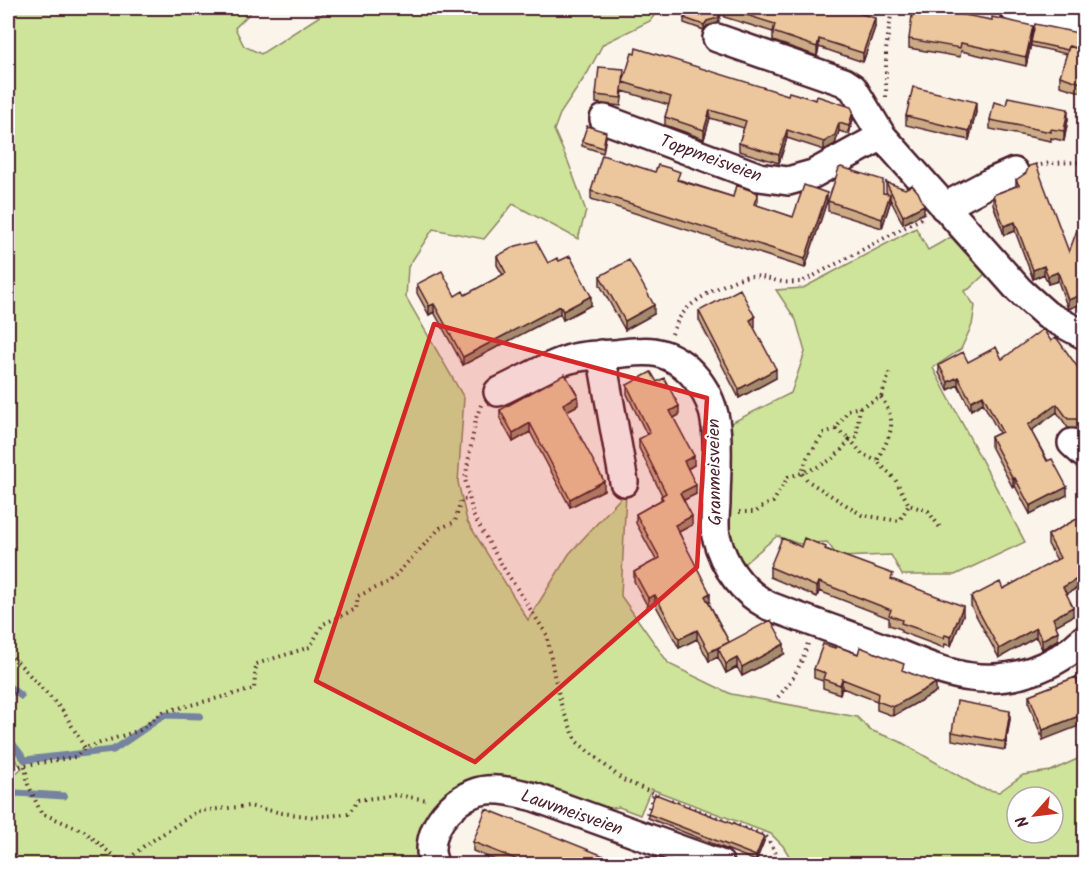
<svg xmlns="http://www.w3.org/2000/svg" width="1092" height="872" font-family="Kalam,sans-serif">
  <rect width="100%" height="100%" fill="#fbf4eb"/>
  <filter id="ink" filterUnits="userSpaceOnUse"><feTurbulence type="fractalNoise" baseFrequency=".0167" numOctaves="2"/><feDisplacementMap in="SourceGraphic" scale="12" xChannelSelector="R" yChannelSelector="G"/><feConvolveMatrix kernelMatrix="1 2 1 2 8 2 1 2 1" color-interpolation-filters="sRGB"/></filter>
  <g filter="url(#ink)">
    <path fill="#cde49a" stroke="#8c8262" stroke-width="1.5" fill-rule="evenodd" d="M8,8H255L235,28L244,46L261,54L332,8H660L650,21L603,44L588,72L560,114L554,130L569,164L586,211L578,239L513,204L484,239L433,229L408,267L406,297L464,398L458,482L467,521L528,620L569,554L626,492L621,596L669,664L731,694L857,717L870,730L899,741L980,788L999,792L1023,775L1051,771L1084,756V858L1079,864H799L793,862L783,846L771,834L651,789L640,815L619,807L597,811L487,775L459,785L434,804L422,836L423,864H8V780L22,768L8,751ZM1017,797H1053V833H1017Z
      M916,228L928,250L951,237L985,274L969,289L964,291L975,306L972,325L961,349L933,368L1025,542L955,575H902L891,555L838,557L827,542L799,544L777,536L739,568L725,515L727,425L791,393L805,352L796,320L776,290L803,288Z"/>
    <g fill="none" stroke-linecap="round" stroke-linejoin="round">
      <path stroke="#7583a1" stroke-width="7" d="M8,686L21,696
        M8,738L25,760L113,750L164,715L200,716
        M8,799L16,793L64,796"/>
      <defs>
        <path id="minor" d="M1013,8L1084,23
          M717,38L844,82L853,88L882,136L1019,290L1047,315L1084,335
          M604,119L759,177L788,181L813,174L882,136
          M944,207L989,183L1014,172
          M601,354L624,482
          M498,392C520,382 541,369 564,361C579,355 597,355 613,354C626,353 641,350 654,352C689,358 713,394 716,427C719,452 716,479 716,504C715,515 714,526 716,536C724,567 741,591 769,606C806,620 844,633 881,647C910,658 940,673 971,677C1012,683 1056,667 1084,639
          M1072,443L1084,454
          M434,864C433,860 431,855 431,851C430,822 460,792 487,790C504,789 518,793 534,797L720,864"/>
      </defs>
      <use href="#minor" stroke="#4a1f2b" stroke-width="32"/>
      <path stroke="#4a1f2b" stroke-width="4" stroke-dasharray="1.5 4.5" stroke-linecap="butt" d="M886,97V50L892,8
        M1035,166L1051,163L1084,162
        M672,334C675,325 679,317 686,310C694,299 737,276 751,276C762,276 772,280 783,282C789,283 796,282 802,282L924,217
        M881,397C899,424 890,435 877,461L895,479L909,505L928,511L941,529
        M481,405L476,418L465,479L473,515L503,567L547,635L554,675L562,708L577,742L623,780L658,795
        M860,407L856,437L850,439L862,454L877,461
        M836,429L850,439C835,460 826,464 802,473L808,481L862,515L899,521L909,505
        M739,512H756L763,506L773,502L788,477L802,473L807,458L824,433L836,429L848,410L860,407L881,397L891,369
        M8,654L13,657L63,711L85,748
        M778,697C792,681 802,664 808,643
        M25,766L28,784L41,813L84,831L123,864L144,846L198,811L249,806L282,813L314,817L348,814L358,800L396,795L428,800
        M8,768L75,757L85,748L140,730L163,712L254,689L256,664L310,647L323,624L356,609L358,596L389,582L440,528L455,522L461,500L469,499
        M671,800L766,836L782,864
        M647,814L654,793"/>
      <use href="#minor" stroke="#fff" stroke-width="27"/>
    </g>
    <path fill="#cbaa86" stroke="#4a1f2b" stroke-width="1.5" d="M725,8L875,27L863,62L819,47L817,56L773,41V32L724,17Z
      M938,10L1033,33L1083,38L1081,50L1084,51V93L1060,86V76L1067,54L1031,46V44L1026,66L961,51L960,57L909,48V39Z
      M721,15L718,23L707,26L704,30L684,23V18Z
      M624,77L853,119L849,134L839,131L835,144L824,150L787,138L779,163L739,151V143L744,128L710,118L704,139L665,125V117L669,105L623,91L621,106L596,103V95Z
      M976,112L969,140L906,125V116Z
      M1068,119L1064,141L1051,138V141L990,129V120Z
      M606,137L603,153L582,146V141Z
      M680,180L733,197L758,201L756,205L793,217L827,201L805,268L591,199V191Z
      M1016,180L1069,252L1084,232V303L1068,309L1058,281L1048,284L1044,274L1033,279L1015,231L1004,235L993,204V195L1016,186Z
      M886,182L924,213L903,224L890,199V203L882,228L828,211V201L883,193L887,194L886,191Z
      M497,256L548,263L559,261L591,305L563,320L560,314L463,365L434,312L429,315L417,293V284L455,296L465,295L503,275L497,265Z
      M600,276L654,314L625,330L600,285Z
      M699,311L755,327L754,328L776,378L739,398L699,320Z
      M1051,341L1084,376V434L1076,428H1068L1057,412L1031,431L1067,495L1030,514L1015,486L1013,488L991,446V437L999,433L983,403L971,410L958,385L948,390L939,373V365L1002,359Z
      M657,382L679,415L674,418L694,465L688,469L696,494L684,500L692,525L679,532L710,602L709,603L729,642L784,654L742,676L737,667L726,673L718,657L709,661L697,639L679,648L655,604L648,607L634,581V572L656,560L636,523V514L661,500V496L662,495L639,448V439L647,435L627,394V385Z
      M578,405L567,411L604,490L570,507L530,432L513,442L500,418V410Z
      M1084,515V584L1066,594L1073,616L1056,625L1058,640L1052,644L1042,649L1036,637L999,658L971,606V597L1003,589L1057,560L1048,544V535Z
      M801,547L826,549L893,580L963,615L951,646L945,644L944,648L901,632V629L889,625V618L819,591L817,597L770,577V567Z
      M814,669L904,671L936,692L893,716L877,710V701L842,688L840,694L823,688V681L814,678Z
      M1076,677L1043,740L1029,704V695Z
      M1010,719L1005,750L952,740V732Z
      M648,814L764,841L756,861L648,818Z
      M473,842L624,864H505L473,851Z"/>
    <path fill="#a58b6d" stroke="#4a1f2b" stroke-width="1.5" d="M721,10V15L718,23L707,26L704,30V25L707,21Z
      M875,18V27L863,62V53Z
      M1033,26V34L1026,66V57Z
      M819,39V47L817,56V47Z
      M976,102V112L969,140V131Z
      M1068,109V119L1064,141V131Z
      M710,110V118L704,139V130Z
      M853,111V119L849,134V126Z
      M839,123V131L835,144L824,150V142Z
      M787,130V138L779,163V155Z
      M758,193V201L754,212V204Z
      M827,193V201L805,268V259Z
      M890,194V203L882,228V219Z
      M924,205V213L903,224V216Z
      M1015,222V231L1004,235V226Z
      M1044,266V274L1033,279V270Z
      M1058,272V281L1048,284V276Z
      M1084,294V303L1068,309V300Z
      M591,296V305L563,320V311Z
      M434,304V312L429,315V306Z
      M654,305V314L625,330V321Z
      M560,306V314L463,365V357Z
      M755,317V327L750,330V320Z
      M776,369V378L739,398V389Z
      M958,377V385L948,390V382Z
      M983,395V403L971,410V401Z
      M578,396V405L563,413V404Z
      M1057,404V412L1028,433V425Z
      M679,406V415L670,420V411Z
      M530,423V432L513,442V433Z
      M694,456V465L684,471V461Z
      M1015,478V486L1013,488V479Z
      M604,481V490L570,507V499Z
      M696,485V494L680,502V493Z
      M1067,487V495L1030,514V506Z
      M692,516V525L675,534V525Z
      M1084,575V584L1063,596V587Z
      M819,582V591L817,597V587Z
      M710,593V602L705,605V596Z
      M655,595V604L648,607V598Z
      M963,606V615L951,646V637Z
      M1073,607V616L1053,627V618Z
      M1036,628V637L999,658V649Z
      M697,630V639L679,648V639Z
      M1058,631V640L1042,649V640Z
      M784,644V654L742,676V667Z
      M718,648V657L709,661V652Z
      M737,658V667L726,673V664Z
      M842,679V688L840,694V685Z
      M936,683V692L893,716V707Z
      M1010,711V719L1005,750V742Z
      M1084,714V724L1043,740V730Z
      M764,836V841L756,861V856Z"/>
    <path fill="#ecc69c" stroke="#4a1f2b" stroke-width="1.5" d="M699,8H713L721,10L718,18L707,21L704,25L684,18Z
      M724,8H842L875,18L863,53L819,39L817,47L773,32L775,24Z
      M913,8H938L937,10L992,20V17L1033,26L1026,57L961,43L960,48L909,39Z
      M1035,24L1083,34L1080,49L1069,46L1068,50L1031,42Z
      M1069,46L1084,51V84L1060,76Z
      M636,48L788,95L789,92L816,100L817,96L851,107L853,111L849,126L839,123L835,135L824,142L787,130L779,155L739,143L746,121L710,110L704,130L665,117L671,97L623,82L621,98L596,95L599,67L624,69L623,82L632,53L635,54Z
      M913,87L976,102L969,131L906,116Z
      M1008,97L1068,109L1064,131L1051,129V132L990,120L994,102L1006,105Z
      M587,126L606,132L603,148L582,141Z
      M602,155L655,172L658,165L669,168L680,172L677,180L733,197L736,185L758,193L754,204L793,217L804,185L827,193L805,259L591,191Z
      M1036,164L1069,252L1080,222L1084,232V294L1068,300L1058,272L1048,276L1044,266L1033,270L1015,222L1004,226L993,195L1019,185L1016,180L1026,173L1029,166Z
      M841,167L883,180V193L890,194L882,219L828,201L839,168Z
      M886,182L905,189L912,185L918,192L924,205L903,216Z
      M536,241L548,263L557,258L559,261L570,256L591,296L563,311L560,306L463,357L434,304L429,306L417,284L442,271L455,296L463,291L465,295L506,273L497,256L516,246Z
      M629,260L654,305L625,321L600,276Z
      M740,289L755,317L750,320L776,369L739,389L699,311Z
      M1043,329L1051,341L1056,337L1084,376V425L1076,419H1068L1057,404L1028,425L1047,461L1052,459L1067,487L1030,506L1015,478L1013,479L991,437L1002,432L983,395L971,401L958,377L948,382L939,365L963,352L968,362L996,347L1002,359Z
      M651,372L657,382L664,378L679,406L670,411L694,456L684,461L696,485L680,493L692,516L675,525L710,593L705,596L729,642L709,652L697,630L679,639L655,595L648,598L634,572L660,558L636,514L663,499L661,496L666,493L639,439L650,433L627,385Z
      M565,374L578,396L563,404L604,481L570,499L530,423L513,433L500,410Z
      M1084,515V575L1063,587L1073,607L1053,618L1058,631L1042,640L1036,628L999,649L971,597L1000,582L1003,589L1060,558L1048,535Z
      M782,538L801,547L804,538L826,547L825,549L893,574L891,579L963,606L951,637L945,635L944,638L901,623L902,620L889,615L891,610L819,582L817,587L770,567Z
      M771,620L784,644L742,667L737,658L726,664L718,648Z
      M823,644L835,648L836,646L858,654L860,647L904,664L902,670L936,683L893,707L877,701L878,693L842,679L840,685L823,679L825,673L814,669Z
      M1076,677L1084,699V714L1043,730L1029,695Z
      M957,701L1010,711L1005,742L952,732Z
      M655,794L764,836L756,856L648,814Z
      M486,809L624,864H528L473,842Z"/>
  </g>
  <path fill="#d62828" fill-opacity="0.2" stroke="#d62828" stroke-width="4.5" stroke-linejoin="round" d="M434,324L707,398L697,567L475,762L316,681Z"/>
  <g text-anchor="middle" stroke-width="4.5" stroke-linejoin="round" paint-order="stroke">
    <g font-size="18" fill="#4a1f2b" stroke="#fff">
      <text transform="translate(711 158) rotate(20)" y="6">Toppmeisveien</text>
      <text transform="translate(714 472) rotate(-91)" y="6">Granmeisveien</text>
      <text transform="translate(572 812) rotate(19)" y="6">Lauvmeisveien</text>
    </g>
  </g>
  <rect width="1092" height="872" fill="none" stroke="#fff" stroke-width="30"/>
  <rect x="15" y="15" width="1062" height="842" fill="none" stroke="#4a1f2b" stroke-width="2" filter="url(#ink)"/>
  <g transform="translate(1035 815) rotate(242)"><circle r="28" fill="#ffffff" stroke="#b7a5aa" stroke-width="1.5"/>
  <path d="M0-4.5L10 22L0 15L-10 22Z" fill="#c8321e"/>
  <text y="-9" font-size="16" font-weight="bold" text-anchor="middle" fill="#4a1f2b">N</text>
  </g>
</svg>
